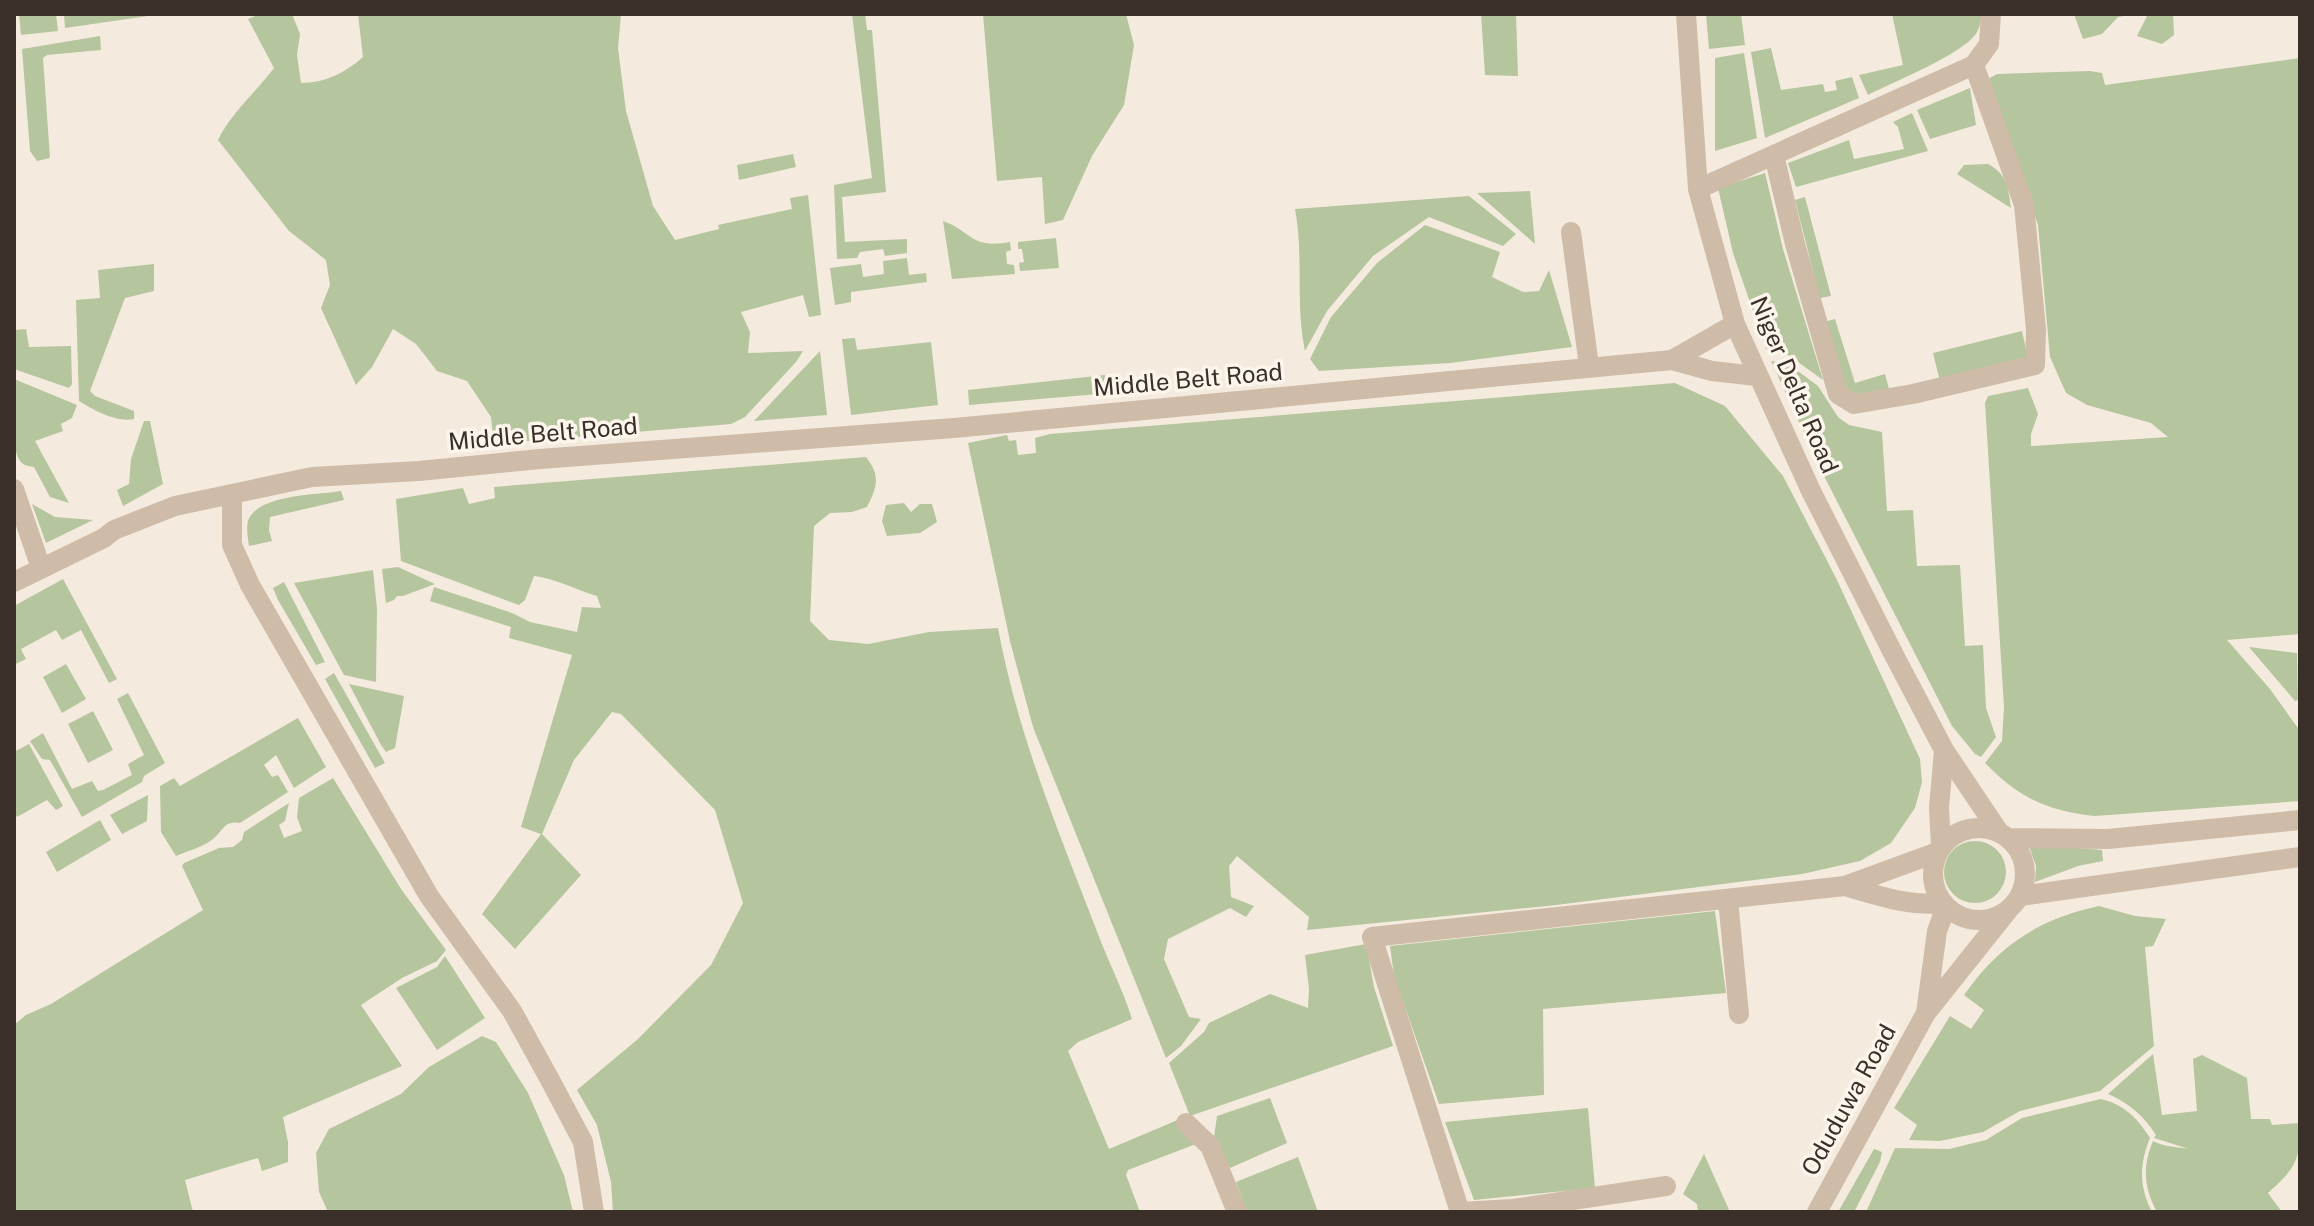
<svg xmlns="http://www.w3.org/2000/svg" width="2314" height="1226" font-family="'Public Sans',sans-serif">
  <rect width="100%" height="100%" fill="#f4ebde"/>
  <path fill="#b5c59d" d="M19,14H56L58,31L21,35Z
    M64,14H162L65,28Z
    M260,14H292L300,34L297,55L301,83C325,83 345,73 363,57L358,14H621L618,48L626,111L653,206L675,240L719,229L718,225L792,209L790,198L808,195L821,315L809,317L803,295L741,312L750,332L748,353L803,351L796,362L745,417L731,424L494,444L491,417L467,381L437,371L416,344L393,329L372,367L356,385L321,308L330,285L326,260L289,231L218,140C231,113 256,92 274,68L248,19Z
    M852,14H865L867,30H872L886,192L842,197L845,242L907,239V253L885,256L883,249L860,252L857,258L837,259L834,185L872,178Z
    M983,14H1126L1134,45L1124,105L1092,156L1063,220L1045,224L1042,177L997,181Z
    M1481,14H1516L1518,76L1485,75Z
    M1706,14H1741L1745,45L1709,49Z
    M1892,14H1982C1981,20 1980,27 1977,32C1966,53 1891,83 1868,95L1859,75L1903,65Z
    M2074,14H2137L2118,17L2102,34L2083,39Z
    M2148,14H2173L2174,35L2162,44L2137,36Z
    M100,36L101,50L47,55L43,58L50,158L37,161L30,151L22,49Z
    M1771,48L1781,90L1823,84L1825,92L1837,90L1835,81L1852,77L1859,98L1765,138L1751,52Z
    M1744,53L1757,138L1715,151V58Z
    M2300,58V634L2227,640L2270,689L2300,731V801L2095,816C2047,811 2018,797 1985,763L2002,741L2004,707L1985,403L1988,396L2028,388L2038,414L2031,434V446L2168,437L2151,423L2087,405L2066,393L2050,357L2038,225L1986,80L1997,74L2090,71L2102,73L2105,85Z
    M1970,88L1976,125L1930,139L1917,110Z
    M1912,113L1928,151L1796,187L1788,163L1849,140L1854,159L1904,149L1898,127L1893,122Z
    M793,154L796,167L739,180L737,165Z
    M1988,164C2007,174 2008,187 2011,208L1957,174L1964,165Z
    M1765,173L1783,249L1823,380L1788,355L1766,349L1733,253L1718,188Z
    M1530,191L1535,244L1477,193Z
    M1469,196L1516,234L1503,246L1429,217L1373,256L1327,311L1305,351C1295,303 1304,257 1295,209Z
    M1805,197L1831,296L1820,298L1795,200Z
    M943,221C973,232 970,249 1010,242L1011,250L1006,252L1007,264L1014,265L1015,274L952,279Z
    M1425,225L1500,252L1492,277L1523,292L1539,291L1549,270L1572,347L1450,363L1319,371L1310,359L1331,317L1377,263Z
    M1056,238L1059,268L1020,271L1019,263L1024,262L1022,249H1018V242Z
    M907,258L909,275L926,273L927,282L851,292V302L835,305L830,268L861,264L863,277L884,274L883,261Z
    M154,264V291L125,298L90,391L95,396L134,411V419C118,423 93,410 79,401L76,300L100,298L98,270Z
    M1835,319L1855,383L1885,374L1889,389L1849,395L1824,322Z
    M26,329L29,347L71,346L72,384L69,388L14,369V330Z
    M2022,331L2028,359L1940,381L1933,353Z
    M855,338L857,350L931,342L938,405L851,415L842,339Z
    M820,351L827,415L754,421Z
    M1771,361L1787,363L1818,386L1838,417L1849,425L1882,432L1887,511L1913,510L1917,566L1960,565L1965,646L1983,645L1986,708L1996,737L1981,757L1975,754L1952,726L1822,472Z
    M1105,375L1110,393L969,405L968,390Z
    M14,379L77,405L72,418L61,424L63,431L35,441L69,503L50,497L34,467C29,466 25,466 22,463C9,453 14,397 14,379Z
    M1675,383L1725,406L1783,476L1836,578L1920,759L1922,782L1915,808L1891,843L1860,861L1802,874L1556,905L1307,930L1309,917L1237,856L1229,866L1231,897L1254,906L1246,917L1230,908L1168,939L1164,959L1189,1017L1201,1019L1181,1046L1166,1058L1033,727L1010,641L968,443L1007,435L1009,441L1016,440L1018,455L1036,453L1035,438L1050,434Z
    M144,421H150L163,484L123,506L117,490L129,484L131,459Z
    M866,457C881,476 877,487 867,507L852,512L830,513L814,526L810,621L829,640L868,644L929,632L998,628C1018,736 1059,832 1098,934C1109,963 1123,990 1132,1019L1078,1042L1068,1051L1109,1149L1180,1119L1196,1144L1128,1170L1126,1175L1140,1212H613L611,1182L597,1125L577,1090L638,1039L711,965L743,903L715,810L621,714L612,712L574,760L542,834L581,875L515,949L482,914L541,834L521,827L572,655L509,638L511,627L430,601L434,587L512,613L530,622L577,632L582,607L601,608L597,596C576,590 555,578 534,576L525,600L519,605L401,561L396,499L463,488L469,504L495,498L494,487Z
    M341,491L344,500L270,517L269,530L272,541L249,546C248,538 246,528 248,521C257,494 318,495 341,491Z
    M904,503L911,512L920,504H932L937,522L920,533L887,536L882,521L886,505Z
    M32,504L55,517L93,520L46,543Z
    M398,567L435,584L403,596H397L394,600L386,603L382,569Z
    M373,570L377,609L376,682L344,675L294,583Z
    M63,579L117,679L109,683L81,630L62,640L56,630L21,649L26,659L14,665V606Z
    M284,582L325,662L316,665L278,600L273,588Z
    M2249,647L2297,653L2298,700L2295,701Z
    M66,664L86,699L62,713L43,677Z
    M334,673L385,763L375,768L325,679Z
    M349,684L404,696L395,748L386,752L381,745Z
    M128,693L165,763L144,776L142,782L82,817L50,760L42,759L30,741L43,733L72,789L92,781L98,791L103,790L132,775L128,764L144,755L117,699Z
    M93,711L113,750L88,763L68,724Z
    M298,718L326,767L294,788L276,755L264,765L272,777L278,775L288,792L240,823C224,820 224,830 213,839C204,847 187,851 176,856L161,832L160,786L174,778L180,786Z
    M29,744L63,806L56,810L47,800L17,817L14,812V752Z
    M333,778L401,889L446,950L437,961L402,978L361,1005L402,1066L283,1117L288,1142V1162L262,1171L258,1158L185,1180L193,1212H14V1025L26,1015L51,1004L203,910L182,866L184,863L219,848L233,847L242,840L244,832L289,803L285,821L279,825L284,838L302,831L297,817L299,798Z
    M148,795L147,821L122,834L110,815Z
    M100,820L111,840L57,872L46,852Z
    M1944 872a31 31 0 1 1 62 0a31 31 0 1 1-62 0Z
    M2028,843L2102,850L2103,861L2078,866L2035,882L2036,866Z
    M2099,906L2135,916L2166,919L2153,946L2145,947L2154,1046L2100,1091L2020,1111L1983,1132L1940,1141L1909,1140L1917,1125L1894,1108L1950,1016L1971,1029L1984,1010L1964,995C1999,945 2039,919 2099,906Z
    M1715,911L1726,993L1543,1009L1544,1095L1439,1104L1394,976L1390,946Z
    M1366,944L1374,987L1393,1046L1190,1116L1169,1063L1204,1032L1209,1023L1270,994L1308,1008L1309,989L1305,955Z
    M445,956L485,1018L437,1050L396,988L437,967Z
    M482,1036L496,1042L528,1093L564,1175L573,1212H328L319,1192L316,1153L329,1129L401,1094L429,1067Z
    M2153,1054L2162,1115L2197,1111L2193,1059L2202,1055L2247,1078L2251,1119H2270L2272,1125L2300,1123C2300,1162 2296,1167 2268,1193L2282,1212H2157C2144,1188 2142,1167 2153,1141C2164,1147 2179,1147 2189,1149L2154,1138L2156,1135C2143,1115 2129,1103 2108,1094Z
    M1270,1098L1287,1143L1230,1168L1214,1137L1217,1116Z
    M2101,1099C2125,1105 2137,1118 2150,1138C2139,1165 2139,1186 2152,1212H1866L1895,1148L1949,1149L1986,1140L2022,1118Z
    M1588,1108L1595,1188L1474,1200L1445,1122Z
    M1874,1149L1882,1152L1880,1162L1854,1212H1838Z
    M1704,1154L1730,1212H1698L1697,1204L1683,1194Z
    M1298,1157L1318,1212H1247L1236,1182Z"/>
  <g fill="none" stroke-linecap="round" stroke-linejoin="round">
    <path stroke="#cebca9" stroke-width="20" d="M1686,14L1698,189L1735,324L1811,491L1894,655L1944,750L1999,832
      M1774,155L1795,244L1838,394L1854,404L1913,394L2035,365L2036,329L2024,205L1974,65
      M1698,189L1974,65L1989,44L1991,14
      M1571,232L1589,366
      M1672,360L1735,324
      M14,489L41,568
      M232,494V545L250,585L429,896L512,1011L549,1078L583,1142L594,1212
      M14,582L104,538L114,530L175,506L312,477L419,471L540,459L954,428L1672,360L1712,371L1757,376
      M1933 874a46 46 0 1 1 92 0a46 46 0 1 1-92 0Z
      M2008,838L2108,839L2300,820
      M1941,847L1939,808L1944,750
      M1845,886C1877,895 1909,907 1942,903
      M2020,896L2300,857
      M1728,900L1739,1014
      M1926,1013L1937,931L1946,907
      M1186,1123L1210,1146L1237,1212
      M1460,1212L1372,937L1845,886L1938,852
      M1460,1212L1513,1209L1666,1186
      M1817,1212L1926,1013L2009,909"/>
  </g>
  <g text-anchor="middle" stroke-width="7" stroke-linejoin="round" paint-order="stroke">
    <g font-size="24" fill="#3a3029" stroke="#fbf5eb">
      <text transform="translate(1188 380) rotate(-5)" y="8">Middle Belt Road</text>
      <text transform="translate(1794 385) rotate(67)" y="8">Niger Delta Road</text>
      <text transform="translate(543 434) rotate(-5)" y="8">Middle Belt Road</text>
      <text transform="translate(1849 1100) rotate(-61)" y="8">Oduduwa Road</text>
    </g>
  </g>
  <rect width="2314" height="1226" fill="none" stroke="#3a3029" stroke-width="32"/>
</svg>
